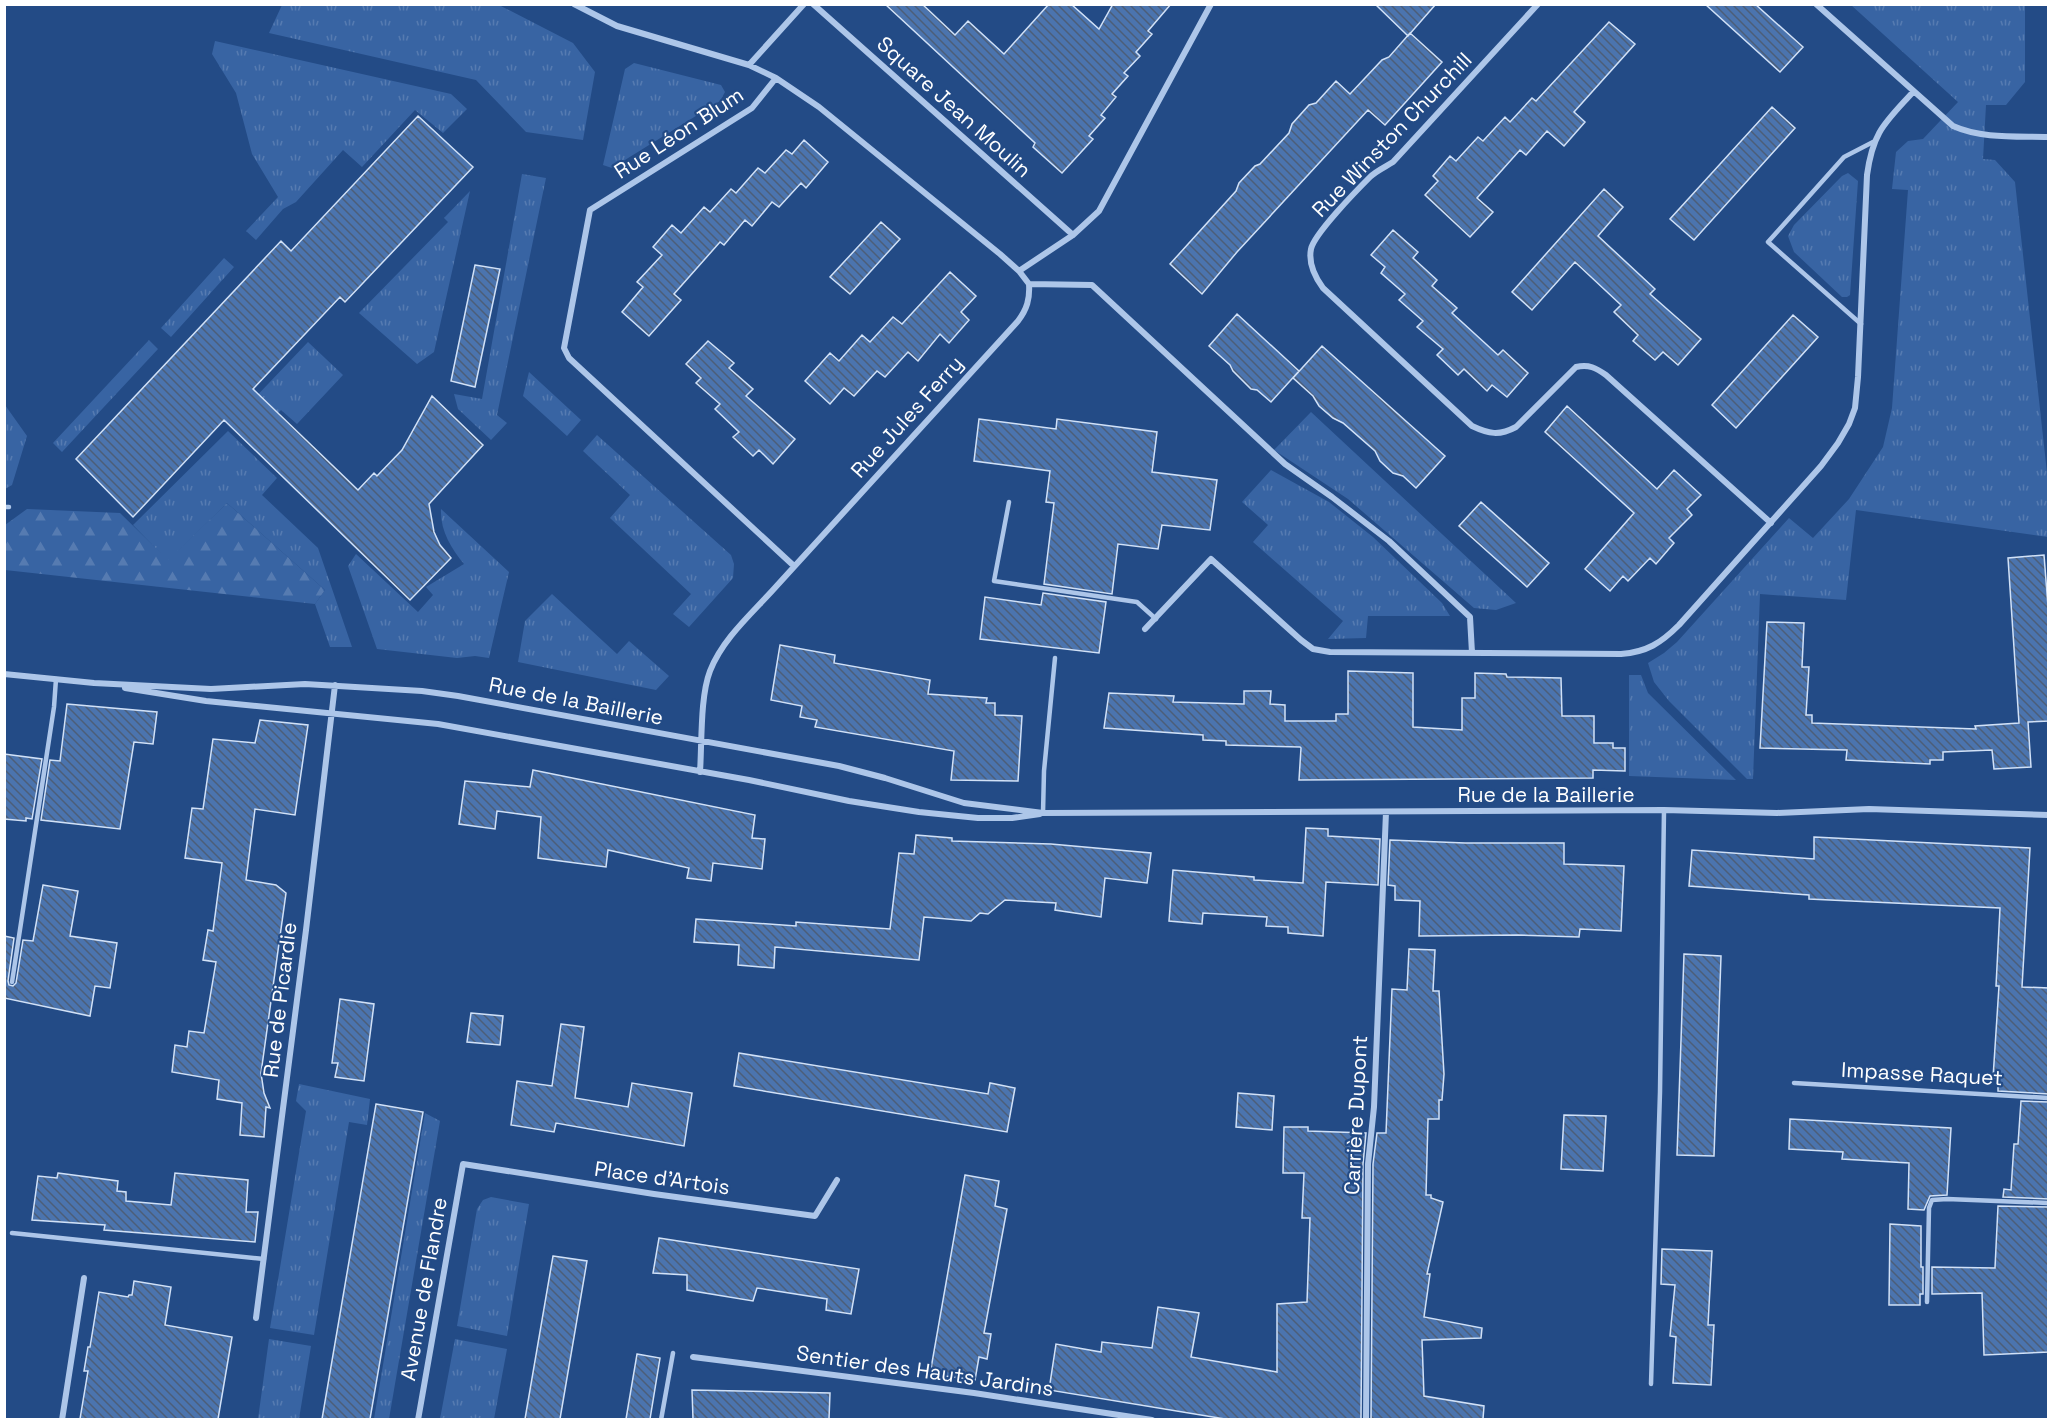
<svg xmlns="http://www.w3.org/2000/svg" width="2053" height="1424" font-family="'Space Grotesk',sans-serif">
  <defs>
    <pattern id="grass-tufts" width="24" height="20" patternUnits="userSpaceOnUse" patternTransform="scale(1.5)"><rect width="24" height="20" fill="#3864a3"/><path d="M3 7l-1-3M5 7V3M7 7l1-3M15 17l-1-3M17 17v-4M19 17l1-3" fill="none" stroke="#567bb1"/></pattern>
    <pattern id="forest-firs" width="22" height="20" patternUnits="userSpaceOnUse" patternTransform="scale(1.5)"><rect width="22" height="20" fill="#3864a3"/><path d="M5 1l3.5 6h-7zM16 11l3.5 6h-7z" fill="#567bb1"/></pattern>
    <pattern id="building-back-hatch" width="6" height="6" patternUnits="userSpaceOnUse" patternTransform="scale(1.5)"><rect width="6" height="6" fill="#4b74ae"/><path d="M-1 5l2 2M0 0l6 6M5-1l2 2" fill="none" stroke="#4c5e78"/></pattern>
  </defs>
  <rect width="100%" height="100%" fill="#234b86"/>
  <path fill="url(#grass-tufts)" d="M282,5H499L573,43L595,72L583,140L526,132L476,80L269,33Z
    M1851,5H2025V82L2006,105H1986L1983,159L1995,160L2015,182L2048,482V537L1856,510L1846,600L1760,594L1753,779H1747L1669,701L1654,682L1648,663L1664,653L1677,642L1789,518L1813,538L1849,499L1883,447L1892,408L1908,190L1892,189L1896,152L1908,141L1923,139L1958,102Z
    M215,41L451,94L467,109L443,133L415,110L362,167L343,150L296,202L283,209L256,240L246,231L278,197L252,154L236,93L212,54Z
    M634,63L721,85L725,92L720,101L612,168L603,165L625,69Z
    M1848,173L1858,181L1850,295L1847,297H1842L1794,252L1788,236L1794,225L1842,176Z
    M522,174L546,178L497,415L507,423L491,440L458,409L454,394L482,399Z
    M470,191L434,352L417,364L359,313L448,222L444,218Z
    M224,258L234,267L171,337L161,328Z
    M149,340L158,349L62,452L53,443Z
    M308,342L343,375L297,424L281,410L252,441L232,422Z
    M529,372L581,420L567,436L523,396Z
    M5,405L27,436L12,485L5,489Z
    M1311,412L1516,603L1496,610L1474,608L1348,499L1274,450Z
    M228,431L277,478L262,495L318,548L352,647H330L315,604L325,590L227,503L168,561L133,525Z
    M597,435L731,555L734,564L733,578L689,627L673,614L691,594L610,518L630,495L583,451Z
    M1271,470L1329,502L1373,537L1442,603L1450,616H1368L1366,638L1328,639L1343,621L1253,542L1268,525L1242,502Z
    M441,509L509,572L489,658L475,656L457,658L377,649L348,566L356,554L418,612L433,595L426,587L464,564C451,548 440,530 441,509Z
    M552,594L617,654L629,641L669,676L656,690L518,662L525,621Z
    M1629,675H1641L1648,693L1736,780L1629,776Z
    M299,1084L370,1099L367,1125L349,1122L314,1335L270,1328L306,1111L296,1101Z
    M425,1113L440,1121L389,1419H374Z
    M491,1197L529,1204L507,1336L457,1326L477,1209L483,1200Z
    M269,1339L311,1346L299,1419H258Z
    M455,1339L507,1349L494,1419H440Z"/>
  <path fill="url(#forest-firs)" d="M227,503L325,590L315,604L5,570V525L27,509L120,513L168,560Z"/>
  <path fill="url(#building-back-hatch)" stroke="#d1e1f7" stroke-width="1.5" d="M885,4H922L955,35L968,21L1004,54L1049,4H1071L1099,29L1113,4H1171L1148,31L1152,34L1136,52L1140,56L1124,73L1128,76L1112,94L1116,97L1101,115L1105,118L1089,136L1093,139L1062,173L1033,147L1035,143Z
    M1375,4H1436L1408,36Z
    M1705,4H1755L1803,47L1780,72Z
    M1609,22L1635,44L1574,112L1585,122L1564,146L1547,131L1526,155L1520,150L1477,198L1493,212L1470,237L1425,195L1438,181L1433,176L1450,156L1456,161L1478,137L1483,141L1505,117L1510,122L1532,98L1536,101Z
    M1410,33L1442,62L1385,125L1368,110L1237,252L1202,294L1170,264L1236,191L1239,183L1255,166L1260,164L1289,133L1292,124L1309,105L1316,103L1336,81L1350,94L1382,60L1389,57Z
    M1772,107L1795,128L1694,240L1670,219Z
    M418,116L473,167L345,302L340,297L253,389L358,490L374,473L377,476L402,450L432,396L483,445L429,504L434,532L440,545L451,558L410,600L224,420L133,517L76,459L281,241L291,251Z
    M804,140L828,162L806,188L801,183L779,207L772,202L752,226L745,220L724,245L720,242L674,294L681,300L649,336L622,312L643,287L637,282L662,255L653,247L672,225L681,233L704,207L710,212L731,189L736,193L758,168L765,173L786,150L792,154Z
    M1604,189L1623,207L1598,236L1655,289L1650,294L1701,339L1678,365L1663,352L1655,360L1633,341L1638,335L1614,312L1621,305L1575,262L1532,310L1512,292Z
    M881,222L900,239L850,294L830,277Z
    M1393,230L1418,252L1413,258L1437,280L1432,286L1457,308L1452,313L1498,355L1503,350L1528,373L1507,397L1492,385L1487,391L1464,369L1458,375L1437,355L1443,349L1417,327L1423,321L1399,300L1405,294L1381,273L1385,267L1371,255Z
    M475,265L500,269L475,387L451,381Z
    M950,272L976,296L961,312L969,320L949,343L940,334L918,361L908,352L885,377L877,371L854,396L844,388L830,404L805,381L830,353L839,361L862,335L870,342L893,317L902,324Z
    M1237,314L1299,371L1271,402L1257,390L1251,389L1233,371L1230,365L1209,346Z
    M1793,315L1818,337L1736,428L1712,405Z
    M708,341L734,363L729,368L753,389L746,396L795,439L773,464L759,450L753,456L733,437L739,432L715,409L720,404L696,383L701,378L686,364Z
    M1322,346L1445,456L1416,488L1403,476L1393,473L1380,461L1375,451L1343,423L1333,418L1319,406L1313,396L1293,378Z
    M1567,406L1657,489L1674,470L1701,495L1687,509L1692,515L1669,538L1674,543L1656,564L1650,558L1628,581L1623,576L1610,591L1585,569L1634,513L1545,432Z
    M979,419L1056,429L1057,419L1157,432L1152,472L1217,480L1210,530L1162,525L1158,549L1118,544L1112,594L1044,584L1054,503L1046,502L1050,471L974,461Z
    M1481,502L1549,563L1527,587L1459,526Z
    M2044,555L2049,619V721L2028,722L2031,767L1994,769L1992,750L1943,752V760H1930V764L1846,760L1847,750L1760,748L1767,622L1804,623L1802,667H1809L1806,715H1812V723L1976,729L1975,726L2019,723L2008,558Z
    M1043,593L1106,602L1099,653L980,639L985,597L1041,605Z
    M780,645L835,655L834,663L930,680L928,694L987,698L986,703H995V715L1022,716L1018,781L951,780L954,751L815,727L817,720L800,717L802,706L771,700Z
    M1348,671L1413,673V727L1462,730V698H1475V673L1506,674L1507,677L1561,678L1562,716H1594V743H1613V748H1625V771L1593,770V778L1299,780L1301,748L1300,747L1226,745V741L1203,740V735L1104,728L1109,693L1174,696L1173,702L1244,704V691H1271L1270,704L1285,705V721H1336V714H1348Z
    M67,704L157,712L153,744L134,742L120,829L41,820L50,760L60,761Z
    M260,720L308,725L295,815L255,809L246,880L276,885L286,893L261,1073L264,1093L270,1108L266,1107L264,1137L240,1135L242,1103L217,1099L219,1080L172,1072L175,1045L187,1047L189,1031L204,1033L216,962L203,960L208,930L213,931L222,863L185,858L192,808L203,809L213,739L255,743Z
    M4,754L42,759L32,819L26,818V821L4,819Z
    M533,770L755,815L752,838L765,839L762,869L713,863L711,881L687,878L689,868L608,850L606,867L538,858L541,817L497,811L495,829L459,824L465,781L530,787Z
    M1306,828L1328,829V836L1380,839L1378,885L1326,882L1323,936L1288,933V927L1266,926L1267,917L1203,913L1202,924L1169,921L1173,870L1254,877V880L1303,883Z
    M916,835L952,838V841L1051,844L1151,853L1147,883L1105,878L1101,917L1055,910L1056,903L1005,900L988,914L980,913L971,921L924,917L919,960L775,947L774,968L738,965L739,945L694,942L696,919L796,926V922L890,929L899,853L914,854Z
    M1814,837L2030,848L2022,987L2049,988V1094L1998,1091V1078H1993L1999,986H1996L2000,908L1809,899V895L1689,886L1692,850L1814,859Z
    M1390,840L1465,843H1564V864L1624,866L1621,931L1580,929L1579,937L1518,935L1419,936L1420,901L1395,900V886L1388,885Z
    M43,885L78,891L70,936L117,943L110,988L95,986L90,1016L4,998V936L14,938L8,981L9,985L13,986L16,983L23,940L33,941Z
    M1409,949L1435,950L1433,991H1439L1444,1074L1442,1100H1439V1119H1428L1426,1195H1431V1198L1443,1202L1427,1274H1430L1424,1317L1482,1328L1481,1338L1422,1340L1424,1396L1484,1406L1483,1419H1371L1373,1164L1377,1133H1386L1392,989L1407,990Z
    M1684,954L1721,956L1714,1156L1677,1155Z
    M340,999L374,1004L364,1081L335,1077L338,1063H332Z
    M471,1013L503,1016L500,1045L467,1042Z
    M561,1024L584,1027L575,1098L628,1107L632,1083L692,1093L684,1146L556,1123L554,1132L511,1125L517,1081L552,1086Z
    M739,1053L988,1094L990,1083L1015,1088L1007,1132L734,1086Z
    M1238,1093L1274,1096L1272,1130L1236,1127Z
    M2021,1101L2049,1102V1199L2003,1197L2004,1189L2011,1190L2014,1144H2018Z
    M376,1104L423,1112L370,1419H322Z
    M1564,1115L1606,1116L1603,1171L1561,1169Z
    M1790,1119L1951,1128L1947,1195L1930,1196L1924,1210L1908,1209L1909,1163L1842,1159L1843,1152L1789,1149Z
    M1284,1127H1308V1131L1366,1133L1363,1164L1361,1419H1225L1049,1390L1056,1344L1101,1352L1102,1342L1152,1348L1158,1307L1199,1313L1191,1357L1277,1372V1304L1307,1302L1310,1218H1302L1304,1173H1283Z
    M58,1173L118,1181L117,1191L126,1192V1201L171,1205L175,1173L248,1180L246,1212H258L255,1242L104,1230L105,1225L32,1220L38,1176L57,1178Z
    M965,1175L999,1181L995,1206L1007,1209L984,1333L991,1334L987,1359L979,1357L975,1380L930,1374Z
    M1998,1206L2049,1207V1352L1984,1355L1982,1293L1932,1294V1267L1995,1268Z
    M1890,1224L1921,1226V1267H1923V1294H1920V1305H1889Z
    M659,1238L859,1269L851,1314L826,1310L827,1299L757,1288L753,1301L687,1290V1275L653,1273Z
    M1662,1249L1712,1251L1708,1325H1714L1711,1385L1673,1383L1676,1337L1670,1336L1675,1285L1661,1284Z
    M553,1256L587,1261L560,1419H525Z
    M134,1281L171,1287L165,1325L232,1337L218,1419H80L88,1371H84L88,1347H90L99,1292L128,1297L129,1295H132Z
    M637,1354L660,1358L650,1419H626Z
    M692,1390L830,1393L829,1419H693Z"/>
  <g fill="none" stroke-linecap="round" stroke-linejoin="round">
    <path stroke="#adc6e9" stroke-width="4.5" d="M1861,324L1768,242L1844,157L1873,142
      M1009,502L994,581L1137,602L1156,619
      M4,507H9
      M1043,813L1044,771L1055,658
      M12,982L54,707L56,679
      M1794,1083L2048,1098
      M12,1233L264,1259
      M1927,1302L1929,1208L1932,1200L1947,1199L2048,1203
      M1651,1384L1660,1092L1664,810
      M661,1420L673,1353"/>
    <path stroke="#adc6e9" stroke-width="6" d="M574,4L617,26L749,65L776,78L819,107L1000,254L1019,271L1029,284
      M813,4L1073,235
      M1538,4L1393,162C1385,167 1376,171 1370,177C1357,190 1314,234 1311,249C1308,264 1315,277 1323,288L1472,426C1489,434 1499,436 1516,427L1576,367C1589,364 1596,368 1606,375L1771,523
      M1816,4L1953,126C1982,139 2017,136 2048,137
      M749,65L804,4
      M776,78L752,108L590,210L564,348L569,358L794,566
      M1019,271L1073,235L1099,211L1211,4
      M1029,284L1092,285L1285,464L1332,497L1389,541L1470,617L1472,653
      M1145,629L1211,559L1301,640L1313,649L1330,652L1621,654C1647,652 1661,643 1679,625L1821,466L1838,443L1849,424L1855,408L1858,377L1867,175C1873,131 1885,123 1913,92
      M4,674L94,683L211,689L305,684L422,691L458,696L839,766L885,778L964,803L1043,813L1664,810L1777,813L1869,809L2048,815
      M125,688L206,701L438,724L749,780L849,801L919,812L978,818H1012L1040,814
      M700,772C702,743 700,697 710,671C722,640 750,615 772,591L1018,321C1027,309 1030,299 1029,284
      M256,1318L306,930L335,685
      M693,1357L974,1393L1152,1420
      M62,1420L84,1278
      M418,1420L463,1164L654,1194L815,1216L837,1180
      M1366,1420L1368,1164L1374,1107L1386,812"/>
  </g>
  <g text-anchor="middle" stroke-width="4.5" stroke-linejoin="round" paint-order="stroke">
    <g font-size="21" fill="#fff" stroke="#234b86">
      <text transform="translate(954 107) rotate(42)" y="7">Square Jean Moulin</text>
      <text transform="translate(679 133) rotate(-33)" y="7">Rue Léon Blum</text>
      <text transform="translate(1392 135) rotate(-46)" y="7">Rue Winston Churchill</text>
      <text transform="translate(907 417) rotate(-48)" y="7">Rue Jules Ferry</text>
      <text transform="translate(576 701) rotate(11)" y="7">Rue de la Baillerie</text>
      <text x="1546" y="802">Rue de la Baillerie</text>
      <text transform="translate(280 1000) rotate(-83)" y="7">Rue de Picardie</text>
      <text transform="translate(1922 1074) rotate(3)" y="7">Impasse Raquet</text>
      <text transform="translate(1356 1115) rotate(-87)" y="7">Carrière Dupont</text>
      <text transform="translate(662 1178) rotate(8)" y="7">Place d'Artois</text>
      <text transform="translate(424 1289) rotate(-80)" y="7">Avenue de Flandre</text>
      <text transform="translate(925 1371) rotate(8)" y="7">Sentier des Hauts Jardins</text>
    </g>
  </g>
  <rect width="2053" height="1424" fill="none" stroke="#ffffff" stroke-width="12"/>
</svg>
